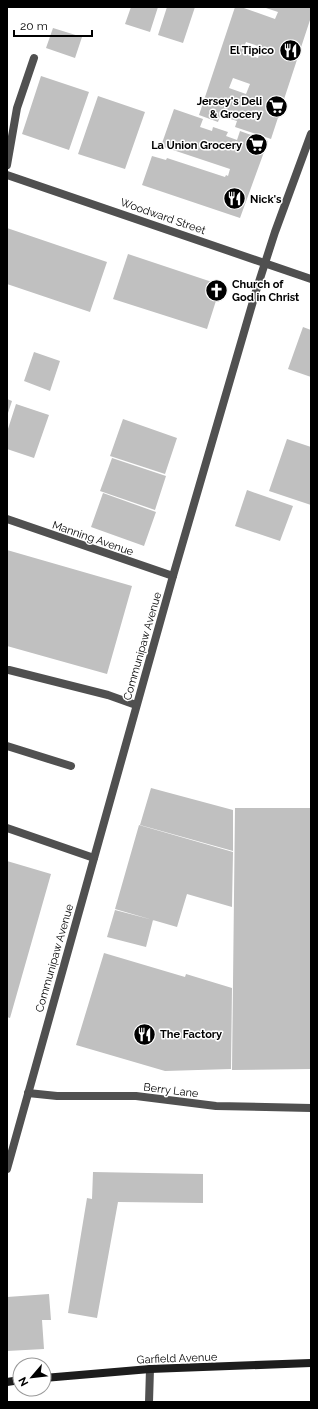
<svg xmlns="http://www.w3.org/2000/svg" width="318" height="1409" font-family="Raleway,sans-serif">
  <rect width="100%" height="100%" fill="#fff"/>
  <path fill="#c0c0c0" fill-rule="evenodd" d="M131,7H158L150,32L125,24Z
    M167,7H195L183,43L158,35Z
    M235,7H241L275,19L278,12L263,7H311V17L271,139L235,127L237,121L220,116L218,122L199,115ZM246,42L261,47L258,58L242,53ZM233,78L250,84L246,94L229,88Z
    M53,28L82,37L75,58L46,48Z
    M41,76L89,92L69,150L22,134Z
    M98,96L145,112L125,169L78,154Z
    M174,109L203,119L200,127L212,131L213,127L228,132L226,136L237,140L240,131L268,141L240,218L142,185L152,156L166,160L167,158L225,177L226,175L228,176L230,169L161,146Z
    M7,228L107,262L90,312L7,284Z
    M128,254L221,285L207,329L113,299Z
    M303,327L311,330V377L288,369Z
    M34,352L60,361L50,391L24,381Z
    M7,399L12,401L7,416Z
    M16,404L49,415L34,458L7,449V432Z
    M123,419L177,438L165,474L110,456Z
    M287,439L311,447V505L269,491Z
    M112,458L166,476L155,510L100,491Z
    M247,490L293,506L280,541L235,526Z
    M103,493L156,512L144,546L91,527Z
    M7,550L132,586L107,674L7,646Z
    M151,788L233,810V851L140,825Z
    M235,808H311V1069L232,1070Z
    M139,825L233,852L232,907L187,894L177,927L115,909Z
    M7,861L51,874L10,1018L7,1017Z
    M115,910L153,920L146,947L107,937Z
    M104,953L185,977L186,974L232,988L231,1069L165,1071L76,1045Z
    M93,1172L203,1174V1203L118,1202L97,1318L68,1313L87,1198L92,1199Z
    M49,1294L51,1320H42L44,1349L7,1351V1297Z"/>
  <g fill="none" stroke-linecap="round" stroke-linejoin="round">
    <path stroke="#505050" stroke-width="8" d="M7,165L17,108L34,58
      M7,670H9L108,695L136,705
      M7,746L71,766
      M7,828L94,858"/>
    <path stroke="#505050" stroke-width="8" d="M7,175L311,279
      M7,519L173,576
      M28,1093L57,1096H136L216,1106L311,1108
      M149,1402L150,1369"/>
    <path stroke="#505050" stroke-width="8" d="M7,1169L173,576L256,291L275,232L311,134"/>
    <path stroke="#1d1d1d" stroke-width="8" d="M44,1378L150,1369L311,1363
      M7,1382L20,1380"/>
  </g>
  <defs>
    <symbol id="restaurant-disc" viewBox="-11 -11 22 22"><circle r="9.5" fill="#000" stroke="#fff"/><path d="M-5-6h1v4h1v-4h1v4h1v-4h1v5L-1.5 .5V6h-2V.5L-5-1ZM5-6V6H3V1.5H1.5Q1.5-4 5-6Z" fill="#fff"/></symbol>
    <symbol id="supermarket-disc" viewBox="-11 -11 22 22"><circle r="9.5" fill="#000" stroke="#fff"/><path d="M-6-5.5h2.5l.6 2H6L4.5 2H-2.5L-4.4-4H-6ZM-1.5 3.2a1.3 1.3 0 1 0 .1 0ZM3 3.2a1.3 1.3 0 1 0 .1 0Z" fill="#fff"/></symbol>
    <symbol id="church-disc" viewBox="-11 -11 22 22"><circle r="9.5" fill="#000" stroke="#fff"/><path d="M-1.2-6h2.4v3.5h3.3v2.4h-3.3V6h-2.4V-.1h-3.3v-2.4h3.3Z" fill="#fff"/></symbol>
  </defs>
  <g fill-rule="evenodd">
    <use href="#restaurant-disc" x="278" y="38" width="25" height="25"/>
    <use href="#supermarket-disc" x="264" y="94" width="25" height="25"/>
    <use href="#supermarket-disc" x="244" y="132" width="25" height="25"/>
    <use href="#restaurant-disc" x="222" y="186" width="25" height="25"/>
    <use href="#church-disc" x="204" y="278" width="25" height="25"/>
    <use href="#restaurant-disc" x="132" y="1022" width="25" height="25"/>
  </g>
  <g text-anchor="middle" stroke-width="3" stroke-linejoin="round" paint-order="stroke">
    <g font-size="11" font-weight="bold" fill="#000" stroke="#fff" text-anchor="end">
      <text x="274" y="54">El Tipico</text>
      <text x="262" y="105">Jersey's Deli<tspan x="262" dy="13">&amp; Grocery</tspan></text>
      <text x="242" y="149">La Union Grocery</text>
      <text x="250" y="203" text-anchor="start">Nick's</text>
      <text x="232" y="288" text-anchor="start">Church of<tspan x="232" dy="13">God in Christ</tspan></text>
      <text x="160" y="1038" text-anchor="start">The Factory</text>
    </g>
    <g font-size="11" fill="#000" stroke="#fff">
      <text transform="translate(163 216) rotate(19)" y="4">Woodward Street</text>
      <text transform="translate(93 538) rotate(19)" y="4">Manning Avenue</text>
      <text transform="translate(142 646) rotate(-74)" y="4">Communipaw Avenue</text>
      <text transform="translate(54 958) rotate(-74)" y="4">Communipaw Avenue</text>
      <text transform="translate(171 1090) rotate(7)" y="4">Berry Lane</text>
      <text transform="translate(177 1358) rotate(-2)" y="4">Garfield Avenue</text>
    </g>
  </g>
  <rect width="318" height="1409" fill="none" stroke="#000000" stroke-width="16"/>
  <g transform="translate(32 1377) rotate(242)"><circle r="19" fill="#ffffff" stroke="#999999"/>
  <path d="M0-3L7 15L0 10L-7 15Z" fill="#000000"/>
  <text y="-6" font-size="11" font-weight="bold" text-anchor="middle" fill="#000000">N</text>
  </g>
  <path d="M14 30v6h78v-6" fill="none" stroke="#000000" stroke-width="2"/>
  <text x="20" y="30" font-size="12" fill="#000000" stroke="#ffffff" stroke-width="3" paint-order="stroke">20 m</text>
</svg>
